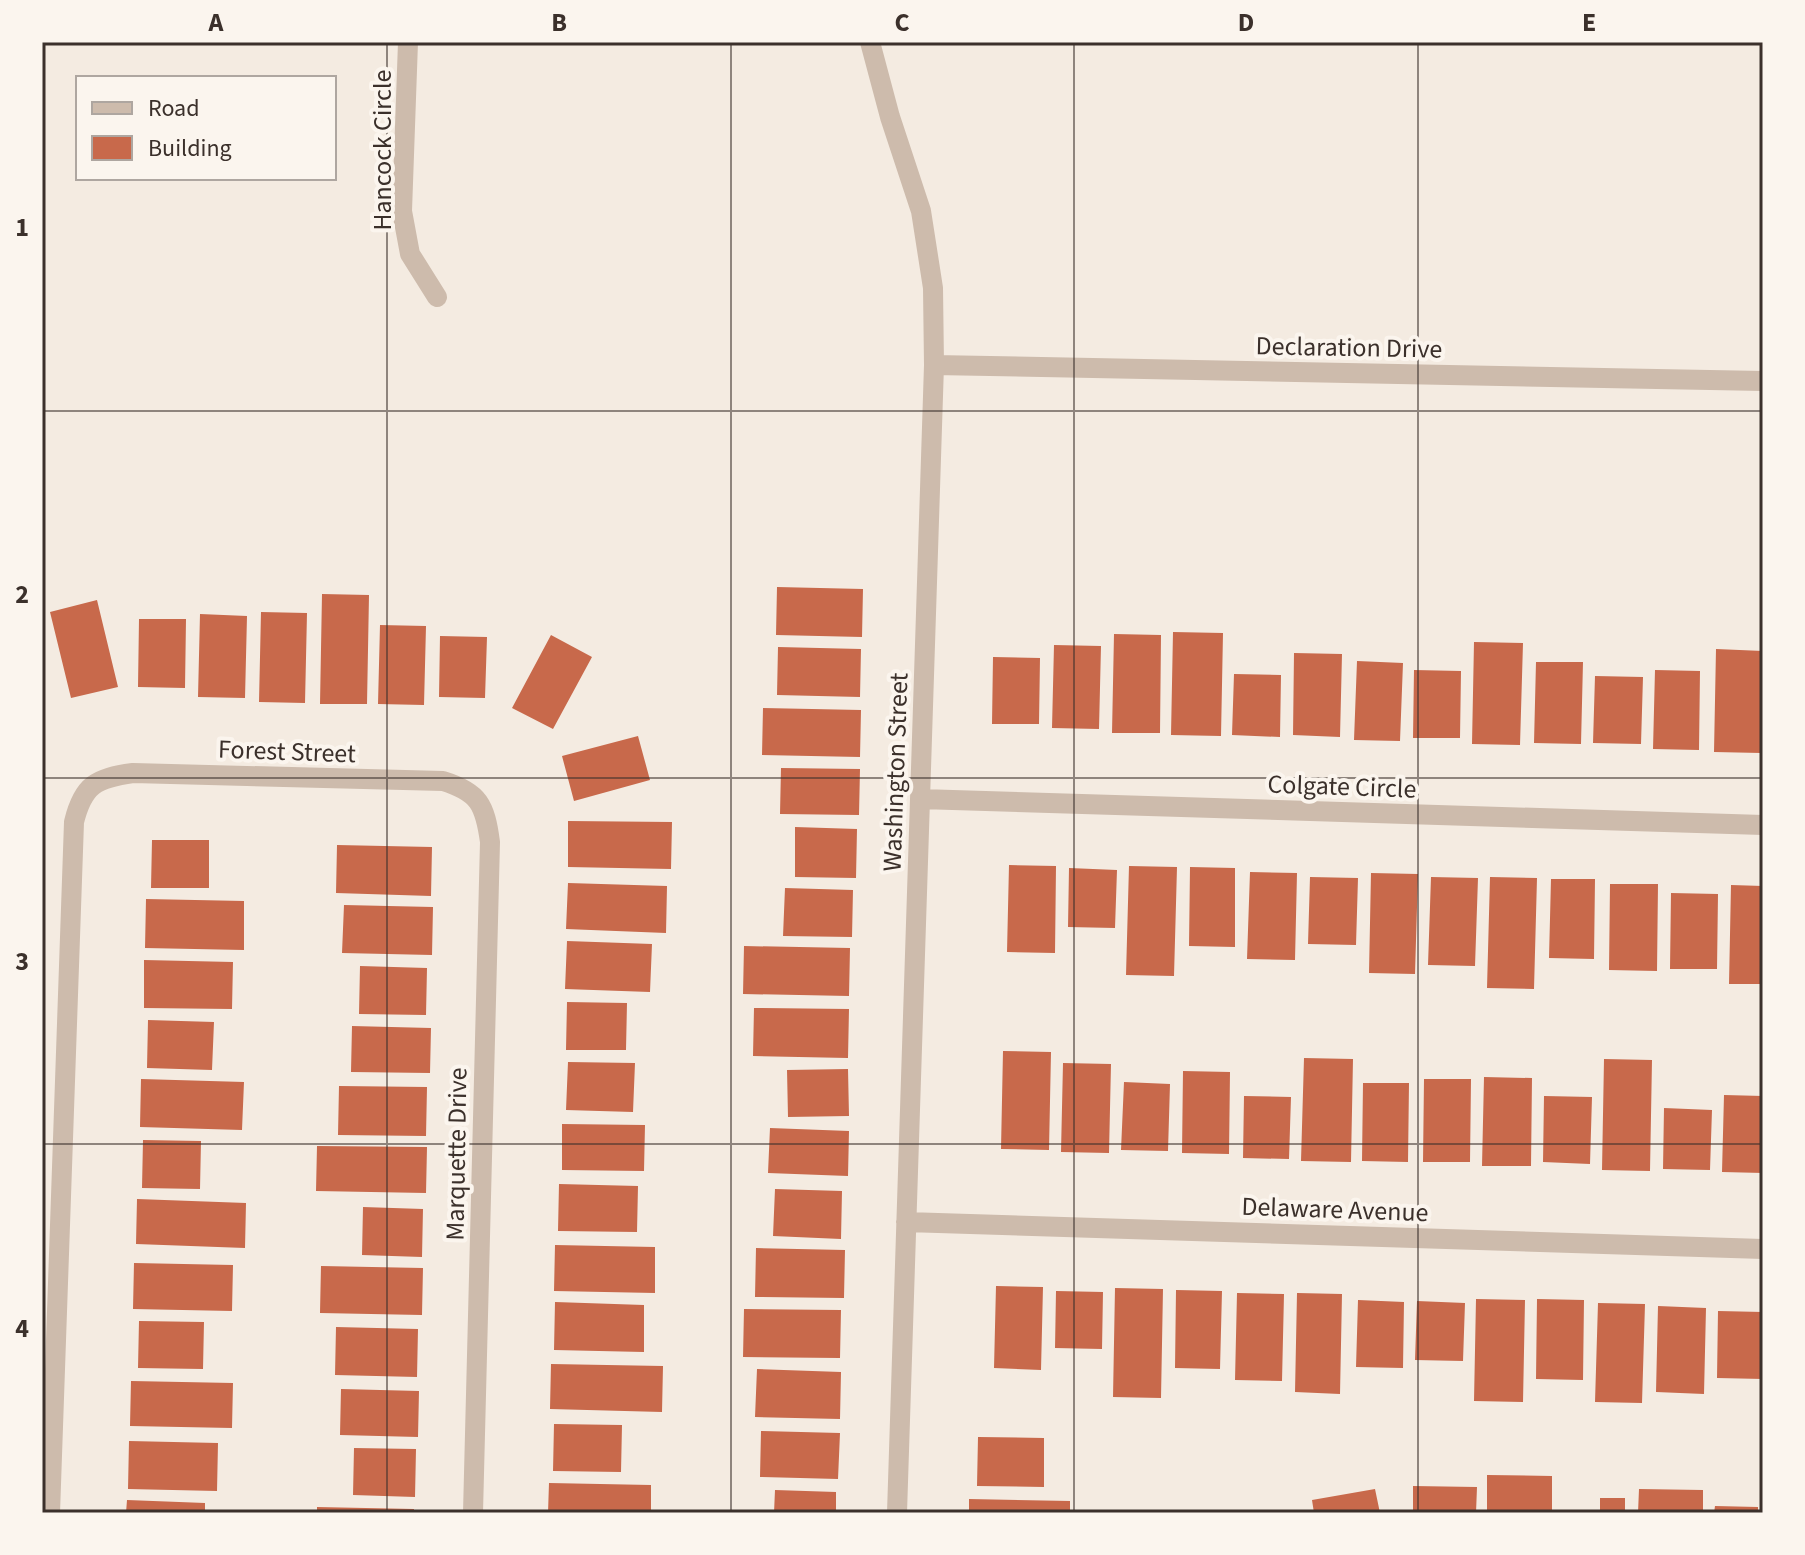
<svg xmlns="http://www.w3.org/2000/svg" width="1805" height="1555" font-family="'Source Sans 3',sans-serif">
  <rect width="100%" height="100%" fill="#f4ebe1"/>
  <path fill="#c8694b" d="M777,587L863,589L862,637L776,635Z
    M322,594L369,595L367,704H320Z
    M97,600L118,687L71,698L50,612Z
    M261,612L307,613L305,703L259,702Z
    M200,614L247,616L245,698L198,697Z
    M139,619H186L185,688L138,687Z
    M380,625L426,626L424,705L378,704Z
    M1173,632L1223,633L1221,736L1171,735Z
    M1114,634L1161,635L1160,733H1112Z
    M551,635L592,657L553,729L512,708Z
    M440,636L487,637L485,698L439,697Z
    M1474,642L1523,643L1520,745L1472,744Z
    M1054,645L1101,646L1099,729L1052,728Z
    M778,647L861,649L860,697L777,695Z
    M1716,649L1763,651L1761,753L1714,752Z
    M1294,653L1342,654L1340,737L1293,735Z
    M993,657L1040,658L1039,724H992Z
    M1357,661L1403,663L1400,741L1354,740Z
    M1536,662H1583L1581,744L1534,743Z
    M1414,670L1461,671L1460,738H1413Z
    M1655,670L1700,671L1699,750L1653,749Z
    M1234,674L1281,675L1280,737L1232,735Z
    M1595,676L1643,677L1641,744L1593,743Z
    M763,708L861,710L860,757L762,755Z
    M638,736L650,780L574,801L562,756Z
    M781,768L860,769L859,815L780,814Z
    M568,821L672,822L671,869L568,867Z
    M795,827L857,829L856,878L795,877Z
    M152,840H209V888H151Z
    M337,845L432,847L431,896L336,893Z
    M1009,865L1056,866L1055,953L1007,952Z
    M1129,866L1177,867L1174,976L1126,975Z
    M1190,867L1235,868V947L1189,946Z
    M1069,868L1117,870L1115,928L1068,927Z
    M1250,872L1297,873L1295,960L1247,959Z
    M1371,873L1418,874L1415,974L1369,973Z
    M1310,877L1358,878L1356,945L1308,944Z
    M1431,877L1478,878L1475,966L1428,965Z
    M1490,877L1537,878L1534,989L1487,988Z
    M1551,879H1595L1594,959L1549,958Z
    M568,883L667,886L666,933L566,929Z
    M1610,884H1658L1657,971L1609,970Z
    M1731,885L1763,886V984H1729Z
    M785,888L853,890L852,937L783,936Z
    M1671,893L1718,894L1717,969H1670Z
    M146,899L244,901V950L145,948Z
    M344,905L433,907L432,955L342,953Z
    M567,941L652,944L650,992L565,989Z
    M744,946L850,948L849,996L743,994Z
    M144,960L233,962L232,1009L144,1008Z
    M360,966L427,968L426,1015L359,1014Z
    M567,1002L627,1003L626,1050H566Z
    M754,1008L849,1009L848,1058L753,1056Z
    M148,1020L214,1022L212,1070L147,1068Z
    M352,1026L431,1028L430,1073L351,1072Z
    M1003,1051L1051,1052L1049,1150L1001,1149Z
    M1304,1058L1353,1059L1351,1162L1301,1161Z
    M1604,1059L1652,1060L1650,1171L1602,1170Z
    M568,1062L635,1063L633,1112L566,1110Z
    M1063,1063L1111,1064L1109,1153L1061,1152Z
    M848,1069L849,1116L788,1117L787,1070Z
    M1183,1071L1230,1072L1229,1154L1182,1153Z
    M1484,1077L1532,1078L1531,1166H1482Z
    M141,1079L244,1082L242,1130L140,1127Z
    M1424,1079H1471L1470,1162H1423Z
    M1124,1082L1170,1084L1168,1151L1121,1150Z
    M1363,1083H1409L1408,1162L1362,1161Z
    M339,1086L427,1087L426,1136L338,1135Z
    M1724,1095L1763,1096V1173L1722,1172Z
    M1244,1096L1291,1097L1289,1159L1243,1158Z
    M1544,1096L1592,1097L1590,1164L1543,1162Z
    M1664,1108L1712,1110L1710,1170L1663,1169Z
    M562,1124L645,1125L644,1171L562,1170Z
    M770,1128L849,1131L848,1176L768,1173Z
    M143,1140L201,1141L200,1189L142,1188Z
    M317,1146L427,1147L426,1193L316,1191Z
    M559,1184L638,1186L637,1232L558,1231Z
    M775,1189L842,1191L841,1239L773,1236Z
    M137,1199L246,1203L245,1248L136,1244Z
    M363,1207L423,1209L422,1257L362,1255Z
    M555,1245L655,1247V1293L554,1291Z
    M756,1248L845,1250L844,1298L755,1297Z
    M134,1263L233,1265L232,1311L133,1309Z
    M321,1266L423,1268L422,1315L320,1313Z
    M996,1286L1043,1287L1041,1370L994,1368Z
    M1115,1288L1163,1289L1161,1398L1113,1397Z
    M1176,1290L1222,1291L1220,1369L1175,1368Z
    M1056,1291L1103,1292L1102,1349L1055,1348Z
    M1237,1293L1284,1294L1282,1381L1235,1380Z
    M1297,1293L1342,1294L1340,1394L1295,1392Z
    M1476,1299L1525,1300L1523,1402L1474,1401Z
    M1537,1299L1584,1300L1583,1380L1536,1379Z
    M1358,1300L1404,1302L1403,1368L1356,1367Z
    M1417,1301L1465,1303L1463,1361L1415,1360Z
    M555,1302L644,1305V1352L554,1350Z
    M1598,1303L1645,1304L1642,1403L1595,1402Z
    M1658,1306L1706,1308L1704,1394L1656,1392Z
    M744,1309L841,1310L840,1358L743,1357Z
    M1718,1311L1763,1312V1379L1717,1378Z
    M139,1321L204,1322L203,1369L138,1368Z
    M336,1327L418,1329L417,1377L335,1375Z
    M551,1364L663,1366L662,1412L550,1409Z
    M757,1369L841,1372L840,1419L755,1417Z
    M131,1381L233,1383L232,1428L130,1426Z
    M341,1389L419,1391L418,1437L340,1435Z
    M554,1424L622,1425L621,1472L553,1471Z
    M761,1431L840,1433L838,1479L760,1477Z
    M978,1437L1044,1438V1487L977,1486Z
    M129,1441L218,1443L217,1491L128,1489Z
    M354,1448L416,1449L415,1497L353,1495Z
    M1487,1475L1552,1476V1513H1487Z
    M549,1483L651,1485V1513H548Z
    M1413,1486L1477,1487L1476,1513H1413Z
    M1375,1489L1380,1513H1314L1312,1500Z
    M1639,1489L1703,1490V1513H1638Z
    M775,1490L836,1492V1513H774Z
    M1600,1498H1625V1513H1600Z
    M969,1499L1070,1501V1513H969Z
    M127,1500L205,1503V1513H126Z
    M1715,1506L1758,1507V1513H1714Z
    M317,1507L414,1509V1513H317Z"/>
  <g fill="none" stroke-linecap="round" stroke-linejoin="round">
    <path stroke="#cdbbac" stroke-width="20" d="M408,42L402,211L410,254L437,297
      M870,42L890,117L921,211L933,288L934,365L897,1513
      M934,365L1763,381
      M920,799L1763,825
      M906,1222L1763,1249
      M50,1513L74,822C83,785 96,778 133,773L443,781C479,792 485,805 490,842L473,1513"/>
  </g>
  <path fill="none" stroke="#3b302b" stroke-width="2" stroke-opacity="0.55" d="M387,42V1513M731,42V1513M1074,42V1513M1418,42V1513M42,411H1763M42,778H1763M42,1144H1763"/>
  <g text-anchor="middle" stroke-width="8" stroke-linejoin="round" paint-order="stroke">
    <g font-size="26" fill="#3b302b" stroke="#fbf5ee">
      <text transform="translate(382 150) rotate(-90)" y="9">Hancock Circle</text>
      <text transform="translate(1349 347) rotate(1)" y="9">Declaration Drive</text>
      <text transform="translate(287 751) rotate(2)" y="9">Forest Street</text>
      <text transform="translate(895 772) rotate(-88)" y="9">Washington Street</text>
      <text transform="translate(1342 786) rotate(2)" y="9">Colgate Circle</text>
      <text transform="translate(456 1154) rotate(-89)" y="9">Marquette Drive</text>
      <text transform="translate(1335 1209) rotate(2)" y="9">Delaware Avenue</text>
    </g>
  </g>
  <rect width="1805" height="1555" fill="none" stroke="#fbf5ee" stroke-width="88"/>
  <rect x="76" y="76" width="260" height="104" fill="#fbf5ee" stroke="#aea6a0" stroke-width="2"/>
  <rect x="92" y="102" width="40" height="12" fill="#cdbbac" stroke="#aea6a0" stroke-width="2"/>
  <text x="148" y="116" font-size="24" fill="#3b302b">Road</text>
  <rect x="92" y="136" width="40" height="24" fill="#c8694b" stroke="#aea6a0" stroke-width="2"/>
  <text x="148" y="156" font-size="24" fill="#3b302b">Building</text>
  <rect x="44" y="44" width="1717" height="1467" fill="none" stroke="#3b302b" stroke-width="3"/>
  <g font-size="26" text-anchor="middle" font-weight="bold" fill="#3b302b">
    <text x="216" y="31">A</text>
    <text x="559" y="31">B</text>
    <text x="902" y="31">C</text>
    <text x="1246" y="31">D</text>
    <text x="1589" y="31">E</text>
    <text x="22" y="236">1</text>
    <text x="22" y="603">2</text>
    <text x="22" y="970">3</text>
    <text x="22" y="1337">4</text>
  </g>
</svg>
